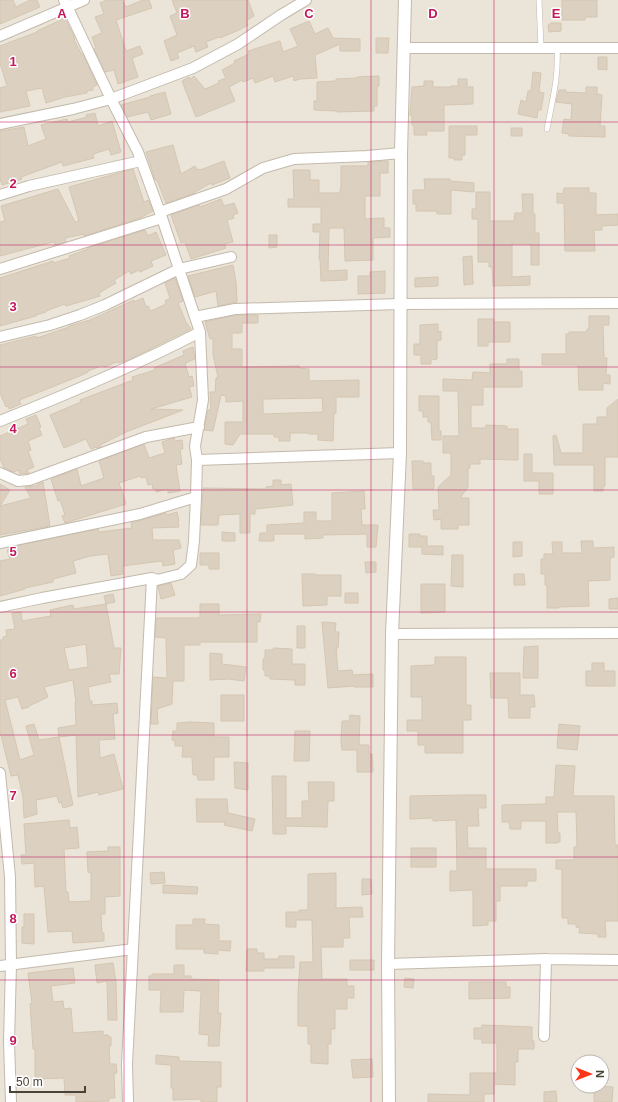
<svg xmlns="http://www.w3.org/2000/svg" width="618" height="1102" font-family="Arial,sans-serif">
  <rect width="100%" height="100%" fill="#f6f2ea"/>
  <path fill="#ebe4d8" fill-rule="evenodd" d="M0,0H618V1102H0ZM578,1062H602V1086H578Z"/>
  <path fill="#dcd1c1" stroke="#d5c6b1" fill-rule="evenodd" d="M0,0H13L16,7L30,0H37L40,7L0,24Z
    M107,0H122L126,7L143,0H149L152,8L116,20L126,51L140,46L143,54L132,58L138,77L118,84L114,70L105,72L94,49L96,48L92,37L102,33L95,17L104,14L100,3Z
    M172,0H248L254,16L246,21L248,25L239,30L220,38L219,37L206,42L208,47L196,52L194,46L177,53L179,58L171,61L164,41L177,35L170,16L177,13Z
    M562,0H597V17H585V20H562Z
    M65,18L75,39L74,40L82,55L83,54L97,85L93,87V90L87,91V93L65,97L46,103L42,88L26,91L30,106L0,112V88L7,86L0,63V46L37,32V31Z
    M309,21L315,34L328,28L333,38L360,39V51H340V44L315,55L317,78L300,79L294,81L293,76L275,82L273,76L255,83L253,78L243,82L242,80L229,87L235,101L196,117L182,81L189,77L190,79L194,76L205,89L219,83L218,81L226,78L222,70L235,63L234,61L249,54L248,51L280,41L283,52L298,46L290,29Z
    M551,23H561V31L549,32L548,25Z
    M376,38H389L388,53H376Z
    M598,57H607V70L598,69Z
    M533,72L541,73L539,92L544,93L541,110H538L537,118L518,114L521,100L526,102L528,91H531Z
    M379,76V86H377V106H374V111L337,112V111L314,110V101H317V82L336,81V79L357,78V77Z
    M458,79H467V87H473V104L444,105V131H426L427,135H414V125H412V116L410,115L412,87L424,86V81H433V87H451V86H458Z
    M586,87H597V94L602,95L600,126H605V137L569,136V134L562,133L564,119L571,120L572,104L556,102L559,90H566L565,92L586,93Z
    M165,92L171,114L151,120L148,112L127,117L121,105L150,97V96Z
    M95,113L98,126L112,121L121,152L111,155L109,149L93,154L94,158L63,166L62,162L21,177L22,179L2,185L0,179V131L24,127L28,146L46,139L41,125L67,119L68,122L87,117L86,115Z
    M449,126H477V135H465V155H462V160H454V158H449Z
    M511,128H522V136H511Z
    M173,145L181,174L195,166L197,170L199,169L200,170L224,161L230,178L212,185L211,183L195,192V193L166,203L157,180H155L146,152Z
    M388,161V173H380V196H365V219L384,218V228H390V237L373,238V260L345,261L344,228H329L328,271L347,270V280L321,281L320,259H319L320,232H313V224H321V207H288V199H294L293,170H310V180H319V193H340V189H341V166H368V162Z
    M133,169L144,202L149,200L153,211L140,218L84,236V234L65,238L66,242L55,245L54,242H53L0,256V222L5,221L1,206L58,189L75,222L79,221L69,187Z
    M424,179H450V181L474,183V192L451,190V214H437V211H416V204H413V190H425Z
    M564,188H589V193H596V215L618,214V225L602,226V230H594L595,251H565L564,203H557V193L563,194Z
    M476,192H490V221H514L515,213H523L522,194H533V214H535V233H539V265H531V244H512V277L530,276V285L493,286L492,267H489V262H478V219H472V209H476Z
    M221,199L224,206L234,203L238,213L233,215L234,218L227,220L233,242L224,244L226,248L191,259L185,242L181,243L171,215L199,205L200,207Z
    M145,230L148,236L156,232L166,255L151,261L153,266L140,272L139,270L131,274L129,271L114,280L116,283L99,293L100,296L66,306L65,304L46,311V312L36,315V316L0,326V278L53,261L54,263L70,258L69,256L88,249V248Z
    M269,235H277V247L269,248Z
    M472,256L473,284L464,285L463,257Z
    M233,265L236,282L237,302L218,306L216,291L195,297L188,276Z
    M385,271V293L358,294V276H370V272Z
    M438,277V286L415,287V278Z
    M175,278L183,301L178,303L186,322L191,329L128,360L118,363L117,362L104,367L103,365L88,371V372L82,375L22,399L19,401L21,404L9,409L8,406L6,407L0,393V345L36,336L37,338L69,327V326L90,320L134,300V302L143,298L146,307L148,306L150,310L151,311L166,304L165,301L170,298L165,283Z
    M236,315H258V323H242V333H232V349H242V367L299,366V368L309,369V381L359,380V397H336V413H334L333,441L318,440V434H309V433H290V441H279V437H274V434H240L233,445L225,444V422H243V401L226,402V396L221,395L213,431L204,430L208,410H211L210,392H215L216,378L218,377L213,355V338L210,339L205,322ZM322,398L323,412L263,414V399Z
    M589,316H609V325H603L604,358H607L606,375H610V384L603,383V390H579L578,365H542V354H566V334H569V332H587V329H589Z
    M478,319H494V322H510V342H488V346H478Z
    M438,324V332L441,331V340L437,341V359L431,360V364H421V355H414V344H420V325Z
    M193,347L195,359L185,363L189,377L192,376L194,386L189,387L192,397L151,409L183,410L126,432L100,445L101,447L96,448V447L91,449L86,439L64,448L50,415L81,402L80,400L133,380L132,377L155,370L154,368L184,355L183,351Z
    M507,359H519V371H522V387H483V405H471V428H486V425L507,426V429H518V460L480,459V464H470V468H468V487L460,498H469V525H458V529H441V519L434,520L433,510H439L438,487L451,475V453H443V436H459L458,391H443V379L472,380L473,372L490,373V364H507Z
    M419,396H439V431H441V440H432L431,422H428V417H423V411H419Z
    M618,399V457H605V486H603V491H594V465H554L553,436L556,435L561,453H583V424H597V417H607V408Z
    M36,415L41,427L39,428L42,435L28,441L31,450L28,451L34,467L27,470L29,473L20,474L18,470L14,472L4,468L0,459V436L28,424L26,419Z
    M174,438L175,441L182,440L183,449H180L182,464L176,465L180,491L168,493V489L156,492V488L153,489L152,484L148,485L146,477L141,478L140,476L119,483L126,504L65,523L62,516L65,515L60,500L58,501L51,479L77,469L81,486L104,478L99,461L144,444L149,458L165,453L162,442Z
    M524,454H532V473H553V494H539V481H524Z
    M412,461H423V463H431V476H434V489H413Z
    M273,480H281V485L291,484L293,505L255,509V514H250V533H240V514L219,515L218,525H201L203,488L266,489V487L273,486Z
    M43,482L50,526L0,535V484L10,490L0,506L31,498L25,487L35,486Z
    M364,491L365,509H361L362,525H378L376,547H367V534L323,535V538L305,539V534H274V541H259L260,533H267V525L304,523V512H316V521H332V493Z
    M177,512L179,521L178,522L179,527L152,528L153,540H179L181,548L173,550L175,564L163,566L162,561L122,566L123,574L111,576L108,554L90,556L73,561L76,573L53,579V582L25,588V589L0,596V561L10,559L7,550L20,545L98,529L99,532L132,528L131,523L166,513L167,515Z
    M222,532L235,533V541H222Z
    M409,534H420V536H427V546H443V555L422,554V547H409Z
    M581,541H593V548L614,547V557L610,558V580L588,581L589,606L559,607V608H547V585H545V574H541V559H544V554H553L552,542H562V553H582Z
    M513,542H522V556L513,557Z
    M200,553H219V569H209V565H200Z
    M452,555H463V587L451,586Z
    M365,562H376V572L366,573Z
    M302,574H315V575H341V596H327V605L303,606Z
    M514,574H524L525,585H514Z
    M171,583L175,595L161,599L158,586Z
    M421,584H445V612L421,613Z
    M345,593H358V603H345Z
    M113,594L115,602L106,604L114,648H121L119,674H109L111,682L88,687L90,701H92V705L117,703L118,713L113,714L115,739L99,740L100,758L114,754L123,789L99,795L98,792L78,797L76,735L59,737L73,805L63,808L61,802L59,803L57,796L36,800L37,814L24,818L23,797L18,775L11,776L0,731V640H3V637L7,636L6,630L15,629L12,613L21,612L22,621L51,616L50,610L73,605L74,609L106,604L104,596ZM86,644L88,667L69,670L64,648ZM73,680L76,703H75L76,725L58,728L59,737L39,740L34,724L26,726L34,755L20,760L5,700L18,697L22,709L29,707V706L48,697L44,687Z
    M618,598V609H609V599Z
    M200,604H219V615L261,614L260,622H257V642H200V645H184V681H173L172,704L157,709L158,724H151L153,677L167,678L166,638L155,637L156,618H200Z
    M322,622L336,623L335,632H339L338,648H336L338,671L352,670L353,675L373,674V687H354V686L328,688Z
    M297,626H305V648H297Z
    M538,646V678H523L524,647Z
    M274,648L292,649V664H305V685H295V680L270,679V676H265V671L263,670V659H265V650H272Z
    M210,653L222,654V664L246,667L244,681L228,679L210,680Z
    M435,657H466V705H471V720H463V753H425V745H418V731H407V720H422V697H411V666L435,665Z
    M592,663H604V671H615V686H586V671H592Z
    M490,673H520V695H534L535,707H530V718H509L508,698H491Z
    M221,695H244V721H221Z
    M350,715L360,716L359,745H369V754H372L373,772H357V750H342L341,742L342,721H349Z
    M190,722L214,723V737H229V757H214V780H198L197,775H193L192,757H182L183,746H175V741L172,740L173,731H177V723Z
    M559,724L580,726L577,750L557,748Z
    M295,731H310L309,761H294Z
    M234,762L248,763V790L235,788Z
    M556,765L575,766L573,796H614L615,845H618V921H605L606,937H598V934L579,933L580,928L576,927V924H568V918H562V869H556V860H574V847H577L576,812H557L558,833H560V842H558V843H546V821H521V829H510L509,822H502V805L546,804V797H554Z
    M272,776H286V818H302V801H309L308,782H334V801H328L327,827L286,826V834H273Z
    M464,795H486V808H478L479,826H467L468,848H486V869H536V881H527V886H500V901H496V921H488V925L473,926V890L450,891V871H457L456,820L433,821V818L410,819V796Z
    M196,799H227L228,813L255,819L252,831L224,825L225,822H197Z
    M69,820L70,828L77,827L79,848L64,849L66,892H68L69,902L91,901V873L88,872L87,852L108,851V847H120V896L105,897V914H101L102,933H104V941L73,943L72,931L48,932L44,886L35,887L34,863L22,864L21,855H26L24,824Z
    M411,848H436V867H411Z
    M164,872L165,883L151,884L150,873Z
    M336,873V908L362,907L363,917H349L350,938H343V947H321L322,979H347V986H354V998H347V1009H335V1029H331V1044H328V1064L311,1063V1044H308V1026H298V994L300,962H313L312,920H296V927H286V912H299V910H308V874Z
    M362,879H371L372,894L362,895Z
    M163,885L198,887L197,894L163,893Z
    M24,914H34V944L22,943V927H24Z
    M193,919H205L204,924L219,925V941H231L230,951L218,950V954L204,953V949H176V925H193Z
    M247,949H257V953H264V959H279V956H294V968H264V971H246Z
    M350,960H374V970H350Z
    M113,963L116,983L117,1020H108L107,981L97,983L95,965Z
    M174,965H184V976H191V979L219,980L218,1013H221L219,1046H208L209,1035L199,1034L201,991L184,990L183,1012H160L161,990H149V976H152V974H174Z
    M73,968L75,983L51,986L53,1002L63,1001L64,1009L71,1008L73,1033L103,1031V1035H108L109,1037H111V1046H109L110,1064H116L117,1073H114L115,1098H109V1101L76,1102V1095H65L64,1078L35,1079V1049H33L30,1004L32,1003L28,973Z
    M405,978L414,979L413,988L404,987Z
    M469,982H506V987H510V998L469,999Z
    M482,1025L532,1027V1041H534V1049H518V1062H515V1085L494,1084V1094H484V1102H428V1094L470,1095V1073H497V1043H482V1039H474V1028H482Z
    M156,1055L179,1057V1061L221,1062V1087H217V1102H201V1099L173,1100V1088H171V1065L156,1064Z
    M372,1059L373,1077L353,1078L351,1060Z
    M594,1086L613,1087L612,1102H594Z
    M556,1091L557,1102H544V1092Z"/>
  <g fill="none" stroke-linecap="round" stroke-linejoin="round">
    <defs>
      <path id="service" d="M539,0L541,48
        M547,129C552,102 559,76 557,48"/>
      <path id="minor" d="M0,36L84,0
        M404,48H618
        M0,124L73,109L111,99L193,68L238,44L281,15L306,0
        M0,195L29,186L141,161
        M160,212L226,189L263,168L294,159L367,156L401,153
        M0,269L162,218
        M195,317L235,309L400,304L618,303
        M0,337L50,325L80,315L105,305L179,269L231,257
        M0,421C68,394 135,366 200,332
        M197,460L400,453
        M0,473L18,481L29,480L146,437L199,427
        M0,543L140,514L196,497
        M0,607L42,598L152,578L157,580L181,574L191,565L194,541L196,497L197,460L195,446L203,400L200,332L162,218L138,152L111,99L64,0
        M392,634L618,633
        M0,773L10,877L11,965L9,1042L11,1102
        M388,964L546,959L618,960
        M0,966L133,949
        M544,1036L546,959
        M128,1102L127,1064L152,578"/>
      <path id="tertiary" d="M389,1102L388,964L392,634L400,453L401,153L405,0"/>
    </defs>
    <use href="#service" stroke="#c3baab" stroke-width="6"/>
    <use href="#minor" stroke="#c3baab" stroke-width="12"/>
    <use href="#tertiary" stroke="#c3baab" stroke-width="14"/>
    <use href="#service" stroke="#fff" stroke-width="5"/>
    <use href="#minor" stroke="#fff" stroke-width="10"/>
    <use href="#tertiary" stroke="#fff" stroke-width="12"/>
  </g>
  <path fill="none" stroke="#c2185b" stroke-width="1" stroke-opacity="0.55" d="M124,0V1102M247,0V1102M371,0V1102M494,0V1102M0,122H618M0,245H618M0,367H618M0,490H618M0,612H618M0,735H618M0,857H618M0,980H618"/>
  <g font-size="13" text-anchor="middle" font-weight="bold" fill="#c2185b" stroke="#fff" stroke-width="3" stroke-linejoin="round" paint-order="stroke">
    <text x="62" y="18">A</text>
    <text x="185" y="18">B</text>
    <text x="309" y="18">C</text>
    <text x="433" y="18">D</text>
    <text x="556" y="18">E</text>
    <text x="13" y="66">1</text>
    <text x="13" y="188">2</text>
    <text x="13" y="311">3</text>
    <text x="13" y="433">4</text>
    <text x="13" y="556">5</text>
    <text x="13" y="678">6</text>
    <text x="13" y="800">7</text>
    <text x="13" y="923">8</text>
    <text x="13" y="1045">9</text>
  </g>
  <g transform="translate(590 1074) rotate(90)"><circle r="19" fill="#ffffff" stroke="#b7b4af"/>
  <path d="M0-3L7 15L0 10L-7 15Z" fill="#ff3518"/>
  <text y="-6" font-size="11" font-weight="bold" text-anchor="middle" fill="#4b4337">N</text>
  </g>
  <path d="M10 1086v6h75v-6" fill="none" stroke="#4b4337" stroke-width="2"/>
  <text x="16" y="1086" font-size="12" fill="#4b4337" stroke="#ffffff" stroke-width="3" paint-order="stroke">50 m</text>
</svg>
